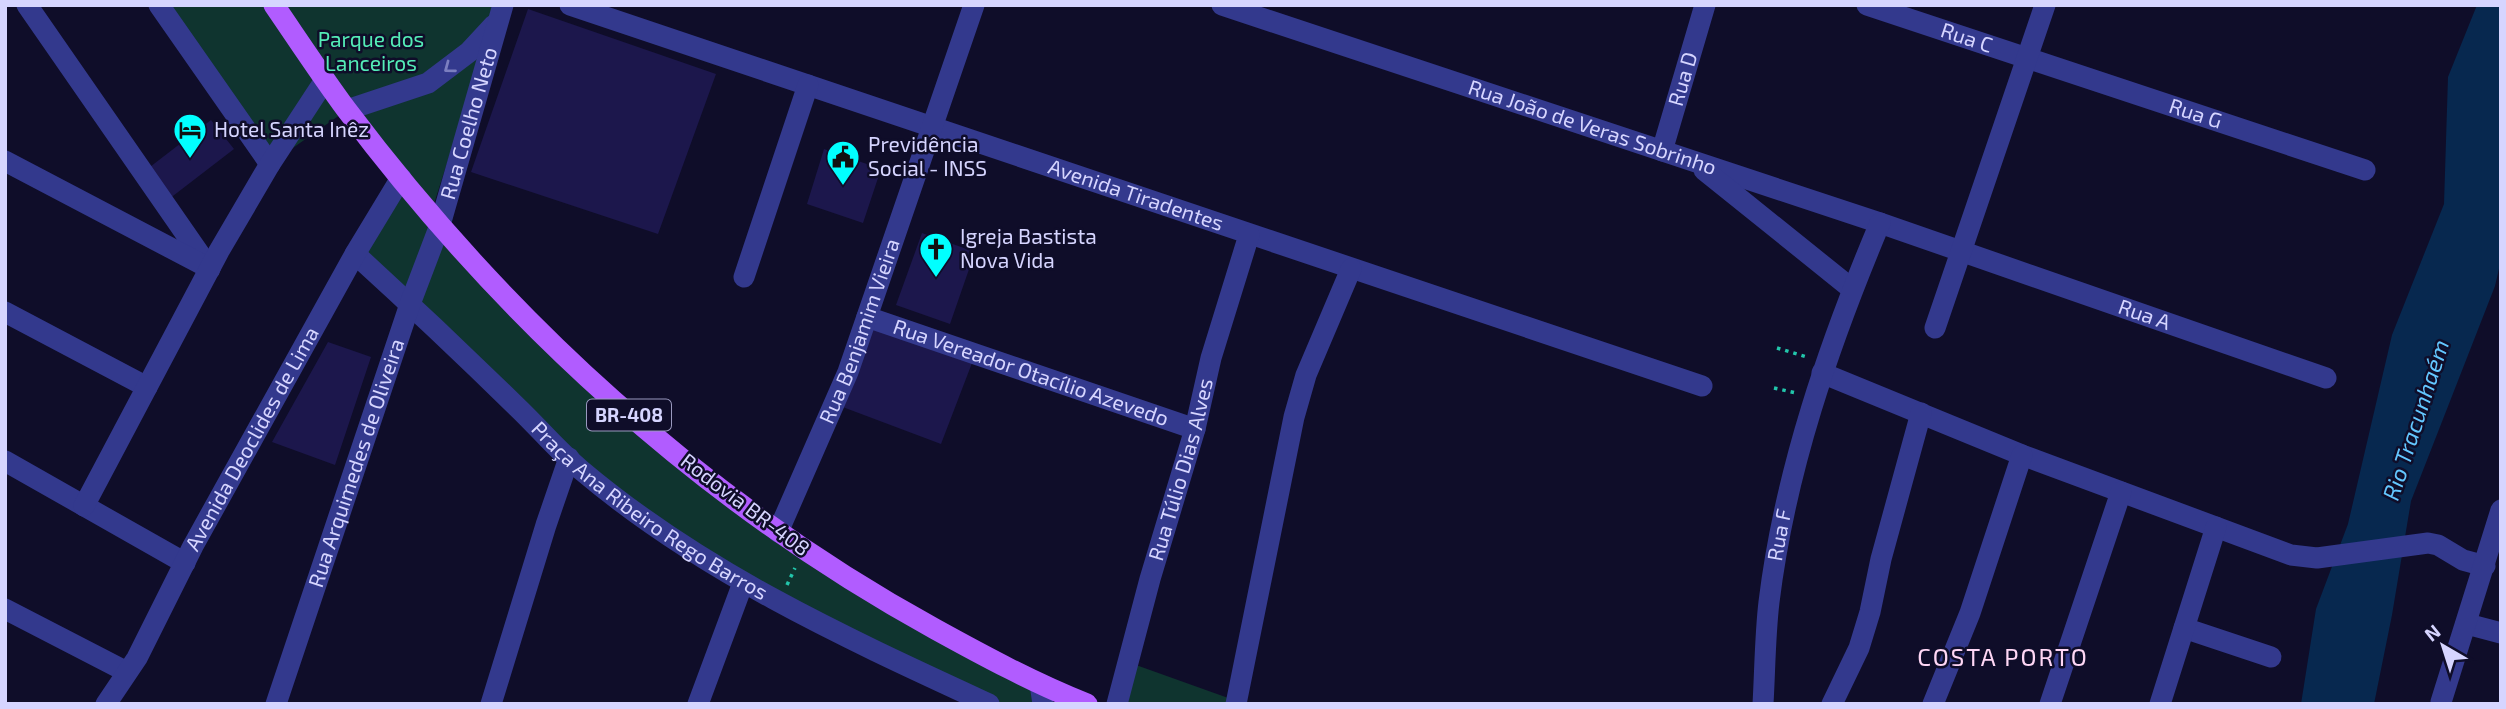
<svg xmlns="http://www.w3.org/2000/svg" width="2506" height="709" font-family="'Exo 2',sans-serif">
  <rect width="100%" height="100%" fill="#0f0d29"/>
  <path fill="#0f342f" d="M159,5H503L469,52L347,110L270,164Z
    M486,41L432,210L357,120Z
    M401,178L495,286L778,532L1040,684L1043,704H989L898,662L638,514L355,254Z
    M1136,665L1245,704H1126Z"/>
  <path fill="#07284f" d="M2477,5H2501V260L2495,286L2411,501L2392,615L2374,704H2301L2316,609L2348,524L2392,335L2444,204L2448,77Z"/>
  <path fill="#1c174c" d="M528,9L716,74L658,234L471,172Z
    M211,120L234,149L169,199L146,170Z
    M824,149L881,169L863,223L807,204Z
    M922,233L975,252L950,324L896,305Z
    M871,326L972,363L941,444L840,406Z
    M328,342L371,357L335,465L272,442Z"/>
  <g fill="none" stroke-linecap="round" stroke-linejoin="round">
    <path stroke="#22c6ab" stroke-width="3.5" stroke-dasharray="3.5 5" stroke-linecap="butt" d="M1777,348L1807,357
      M1774,388L1796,393
      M787,585L795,568"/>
    <g stroke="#33398d" stroke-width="21">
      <path d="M27,5L210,269"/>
      <path d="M159,5L270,164"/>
      <path id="s1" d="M570,5L1702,386"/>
      <path id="s2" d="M1222,5L1880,223L2326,378"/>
      <path id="s3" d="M1867,5L2365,170"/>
      <path d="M347,110L428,83L469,52L494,25"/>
      <path id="s4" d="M1662,151L1705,5"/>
      <path d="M5,161L205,266"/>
      <path d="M1704,170L1852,289"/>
      <path id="s5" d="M355,254C410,304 464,355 517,407C539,428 558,451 581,470C703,573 846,638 989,704"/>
      <path d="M744,277L808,85"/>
      <path d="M5,312L147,387"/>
      <path id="s6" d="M867,317L1195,429"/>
      <path d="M1935,328L2045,5"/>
      <path d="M1822,373L2022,455L2291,555L2317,558L2428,543L2438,545L2463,560L2485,566"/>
      <path d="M5,461L185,563"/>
      <path d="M84,506L219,251L270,164L325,80"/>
      <path id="s7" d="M778,532L848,372L974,5"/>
      <path d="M5,609L127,672"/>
      <path d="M2467,624L2501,633"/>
      <path d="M2184,628L2271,657"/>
      <path d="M1040,684L1043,704"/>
      <path d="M2441,702L2501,510"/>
      <path id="s8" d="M106,704L137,658L193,546L355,254L401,178"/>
      <path id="s9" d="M276,704L410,304L440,225L503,5"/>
      <path d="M491,704L546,525L569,458"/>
      <path d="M698,704L743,583"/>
      <path id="s10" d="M1117,704L1150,579L1195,429L1211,358L1249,235"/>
      <path d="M1236,704L1294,417L1306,375L1351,269"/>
      <path id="s11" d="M1763,704C1765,670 1765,636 1769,602C1785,471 1829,344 1880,223"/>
      <path d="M1832,704L1859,648L1870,612L1881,559L1921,413"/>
      <path d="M1933,704L1970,613L2022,455"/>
      <path d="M2050,704L2121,492"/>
      <path d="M2160,704L2216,527"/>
    </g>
    <path stroke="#b15cff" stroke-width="21" d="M274,5C298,40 321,75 346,109C504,319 703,502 935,629C984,656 1034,683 1087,704"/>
  </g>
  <defs><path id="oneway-chevron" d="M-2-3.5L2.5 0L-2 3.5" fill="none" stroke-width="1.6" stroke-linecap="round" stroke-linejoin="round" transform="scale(1.75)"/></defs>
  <use stroke="#7c7fc0" href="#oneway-chevron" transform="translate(449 68) rotate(143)"/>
  <defs>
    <symbol id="hotel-pin" viewBox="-11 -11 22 30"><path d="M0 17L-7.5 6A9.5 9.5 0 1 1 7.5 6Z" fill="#01ffff" stroke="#0f0d29"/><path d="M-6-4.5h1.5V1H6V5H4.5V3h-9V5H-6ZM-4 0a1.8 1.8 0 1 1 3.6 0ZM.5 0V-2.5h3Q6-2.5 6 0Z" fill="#111"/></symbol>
    <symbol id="civic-pin" viewBox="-11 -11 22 30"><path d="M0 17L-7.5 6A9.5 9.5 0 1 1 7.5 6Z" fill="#01ffff" stroke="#0f0d29"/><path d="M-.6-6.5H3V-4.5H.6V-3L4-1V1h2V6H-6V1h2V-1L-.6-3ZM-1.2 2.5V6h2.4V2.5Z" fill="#111"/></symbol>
    <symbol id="church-pin" viewBox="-11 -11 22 30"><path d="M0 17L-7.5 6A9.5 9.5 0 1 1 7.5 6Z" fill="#01ffff" stroke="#0f0d29"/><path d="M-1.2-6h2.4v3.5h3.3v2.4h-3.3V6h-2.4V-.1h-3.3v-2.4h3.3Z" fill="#111"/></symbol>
  </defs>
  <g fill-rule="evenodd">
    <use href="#hotel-pin" x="171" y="111" width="38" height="52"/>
    <use href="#civic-pin" x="824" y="138" width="38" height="52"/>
    <use href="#church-pin" x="917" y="230" width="38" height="52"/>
  </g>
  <g text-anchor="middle" stroke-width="5" stroke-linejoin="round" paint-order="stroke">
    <rect fill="#0f0d29" stroke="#9a99bf" stroke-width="2" x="587" y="399.5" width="84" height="31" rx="5"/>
    <g font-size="19" font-weight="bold" fill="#d6d5ff">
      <text x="629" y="422">BR-408</text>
    </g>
    <g font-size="21" fill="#d6d5ff" stroke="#0f0d29">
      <text dy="7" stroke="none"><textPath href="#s3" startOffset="105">Rua C</textPath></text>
      <text dy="7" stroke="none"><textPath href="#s4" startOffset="75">Rua D</textPath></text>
      <text dy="7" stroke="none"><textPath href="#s3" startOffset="346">Rua G</textPath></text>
      <text dy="7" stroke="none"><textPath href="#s9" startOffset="612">Rua Coelho Neto</textPath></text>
      <text dy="7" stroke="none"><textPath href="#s2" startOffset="390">Rua João de Veras Sobrinho</textPath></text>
      <text dy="7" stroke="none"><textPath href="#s1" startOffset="597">Avenida Tiradentes</textPath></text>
      <text dy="7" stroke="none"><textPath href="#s2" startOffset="973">Rua A</textPath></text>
      <text dy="7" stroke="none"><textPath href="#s7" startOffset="217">Rua Benjamim Vieira</textPath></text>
      <text dy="7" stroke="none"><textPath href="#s6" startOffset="173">Rua Vereador Otacílio Azevedo</textPath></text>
      <text dy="7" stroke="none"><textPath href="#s8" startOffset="303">Avenida Deoclides de Lima</textPath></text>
      <text dy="7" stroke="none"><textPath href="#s9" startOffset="254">Rua Arquimedes de Oliveira</textPath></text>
      <text dy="7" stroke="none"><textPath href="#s10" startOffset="243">Rua Túlio Dias Alves</textPath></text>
      <text transform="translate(745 505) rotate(37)" y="7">Rodovia BR-408</text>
      <text dy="7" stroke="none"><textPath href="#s5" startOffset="392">Praça Ana Ribeiro Rego Barros</textPath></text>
      <text dy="7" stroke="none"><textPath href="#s11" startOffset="170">Rua F</textPath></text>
    </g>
    <g font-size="21" fill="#54ecb7" stroke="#0f0d29">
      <text x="371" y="47">Parque dos<tspan x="371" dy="24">Lanceiros</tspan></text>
    </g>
    <g font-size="21" fill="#d6d5ff" stroke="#0f0d29" text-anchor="start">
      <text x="214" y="137">Hotel Santa Inêz</text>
      <text x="868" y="152">Previdência<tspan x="868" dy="24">Social - INSS</tspan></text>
      <text x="960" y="244">Igreja Bastista<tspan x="960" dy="24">Nova Vida</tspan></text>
    </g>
    <g font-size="23" font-style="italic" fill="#63c7ff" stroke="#0f0d29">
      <text transform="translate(2416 420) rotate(-72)" y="8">Rio Tracunhaém</text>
    </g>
    <g font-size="24" letter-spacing="2" fill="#ffd7f5" stroke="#0f0d29">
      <text x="2003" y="666">COSTA PORTO</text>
    </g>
  </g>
  <rect width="2506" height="709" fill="none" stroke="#d6d5ff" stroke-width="14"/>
  <g transform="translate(2443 646) rotate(321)" stroke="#0f0d29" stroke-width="5" paint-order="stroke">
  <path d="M0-5L12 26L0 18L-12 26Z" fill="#d6d5ff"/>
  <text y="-10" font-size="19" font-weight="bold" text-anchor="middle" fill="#d6d5ff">N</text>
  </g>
</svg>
